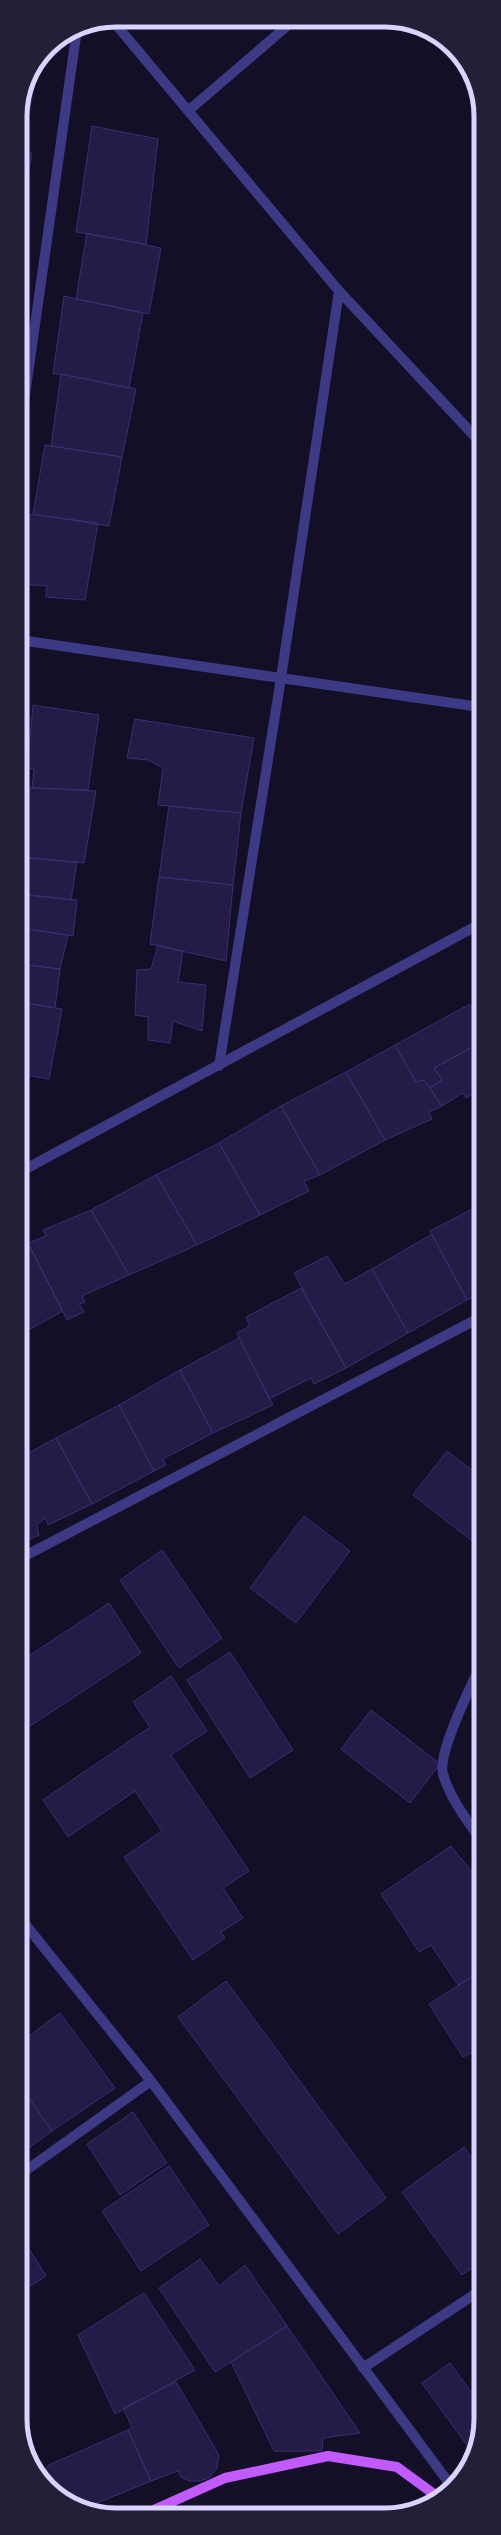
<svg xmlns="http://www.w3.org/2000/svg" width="501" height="2535" font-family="Mulish,sans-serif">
  <rect width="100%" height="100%" fill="#130f26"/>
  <path fill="#241b47" stroke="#3b2d73" d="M27,82L34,86L22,152L20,110Z
    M92,126L158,139L146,244L76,232Z
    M20,152L32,153L20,216Z
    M87,233L161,248L149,314L76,299Z
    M64,296L143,313L129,388L61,374H53Z
    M61,374L136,389L122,457L51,446Z
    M45,445L122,457L109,526L33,514Z
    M28,514L98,523L85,600L46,597L47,586L20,584V566Z
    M33,705L99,715L88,790L32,788L34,769H27Z
    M135,719L254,738L241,813L158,805L163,768L148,760L127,758Z
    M20,787L96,791L84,863L20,857Z
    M169,806L241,813L233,885L159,877Z
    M20,857L77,862L71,900L20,894Z
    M159,877L233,885L226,961L150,944Z
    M20,894L77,900L73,936L20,928Z
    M20,928L68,935L60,969L20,964Z
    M158,945L183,951L178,982L206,985L202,1031L173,1021L170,1043L148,1040V1017L135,1015L137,970L151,969Z
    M20,964L60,969L55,1008L20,1002Z
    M20,1002L62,1009L49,1079L20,1074Z
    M470,1004L480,1025V1043L434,1068L442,1080L430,1088L424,1080L416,1082L395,1045Z
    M480,1009V1025L474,1012Z
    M480,1043V1089L466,1098L463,1093L442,1106L430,1088L442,1080L434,1068Z
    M395,1045L416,1082L424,1080L442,1106L429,1112L432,1119L385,1140L346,1072Z
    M346,1072L385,1140L320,1175L281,1106Z
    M281,1106L320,1175L304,1181L309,1191L260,1215L219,1143Z
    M219,1143L260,1215L197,1245L156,1175Z
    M156,1175L197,1245L129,1275L91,1210Z
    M480,1205L481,1293L467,1300L430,1231Z
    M91,1210L129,1275L82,1296L85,1302L79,1304L84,1312L67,1320L28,1243L46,1236L43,1230Z
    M432,1234L467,1300L408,1333L372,1269Z
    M28,1243L63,1311L21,1334L20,1247Z
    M327,1256L345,1284L372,1269L408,1333L346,1368L294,1273Z
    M301,1288L346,1368L314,1384L311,1378L269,1399L237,1333L250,1326L246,1317Z
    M239,1338L273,1405L213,1433L180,1370Z
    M180,1370L213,1433L163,1459L166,1465L154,1471L119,1405Z
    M119,1405L154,1471L92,1504L56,1438Z
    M56,1438L92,1504L48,1525L45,1518L37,1525L39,1535L27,1541L21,1529V1457Z
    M447,1451L481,1477V1548L413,1495Z
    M304,1516L350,1551L296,1623L250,1588Z
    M21,1529L27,1541L21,1545Z
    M162,1550L222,1638L179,1668L120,1580Z
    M109,1603L141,1653L21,1732V1661Z
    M230,1652L293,1750L250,1778L187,1680Z
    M171,1676L207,1731L171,1755L249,1871L223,1888L243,1918L221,1932L225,1938L193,1960L124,1857L162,1831L135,1791L68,1837L43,1800L150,1727L133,1702Z
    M371,1710L440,1764L410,1803L341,1749Z
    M451,1846L481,1883V1971L458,1985L431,1945L419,1952L381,1894Z
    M481,1971V2048L463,2057L429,2004Z
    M226,1981L386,2198L338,2234L178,2017Z
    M60,2013L115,2088L52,2131L21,2087V2042Z
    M21,2087L52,2131L22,2153L21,2150Z
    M133,2112L167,2163L120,2195L87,2144Z
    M464,2147L481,2171V2262L462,2275L402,2192Z
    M169,2166L209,2225L141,2271L102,2211Z
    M21,2236L46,2276L21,2292Z
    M200,2259L219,2286L245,2265L287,2326L215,2372L159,2288Z
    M144,2293L195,2370L115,2414L78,2335Z
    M287,2326L360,2433L323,2438L322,2451H274L231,2362Z
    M450,2363L481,2406V2425L474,2455L422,2383Z
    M176,2382L219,2455L217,2468L209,2478L200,2481H189L181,2477L178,2471L151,2481L128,2430L132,2427L123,2408Z
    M128,2430L151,2481L85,2508L68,2502L61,2496L44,2471L49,2465Z
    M44,2471L61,2496L44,2482L40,2472Z"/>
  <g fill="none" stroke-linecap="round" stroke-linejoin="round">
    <path stroke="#3d3a85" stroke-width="10" d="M113,21L339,291L480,442
      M188,111L293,21
      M20,430L77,29
      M20,640L480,707
      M219,1066L281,678L339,291
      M20,1172L480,924
      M21,1558L481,1317
      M481,1665C471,1686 437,1754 443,1774C450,1798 466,1819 481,1840
      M21,1919L151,2081L452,2487
      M21,2174L151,2081
      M363,2368L481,2290"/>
    <path stroke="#c25bff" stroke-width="10" d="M147,2513L225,2478L328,2456L397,2467L438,2497"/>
  </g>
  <path d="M0 0H501V2535H0ZM116 27H385A89 89 0 0 1 474 116V2419A89 89 0 0 1 385 2508H116A89 89 0 0 1 27 2419V116A89 89 0 0 1 116 27Z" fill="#231f37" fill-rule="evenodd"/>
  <path fill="none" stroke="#d9d4ff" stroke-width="5" d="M116 27H385A89 89 0 0 1 474 116V2419A89 89 0 0 1 385 2508H116A89 89 0 0 1 27 2419V116A89 89 0 0 1 116 27Z"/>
</svg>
